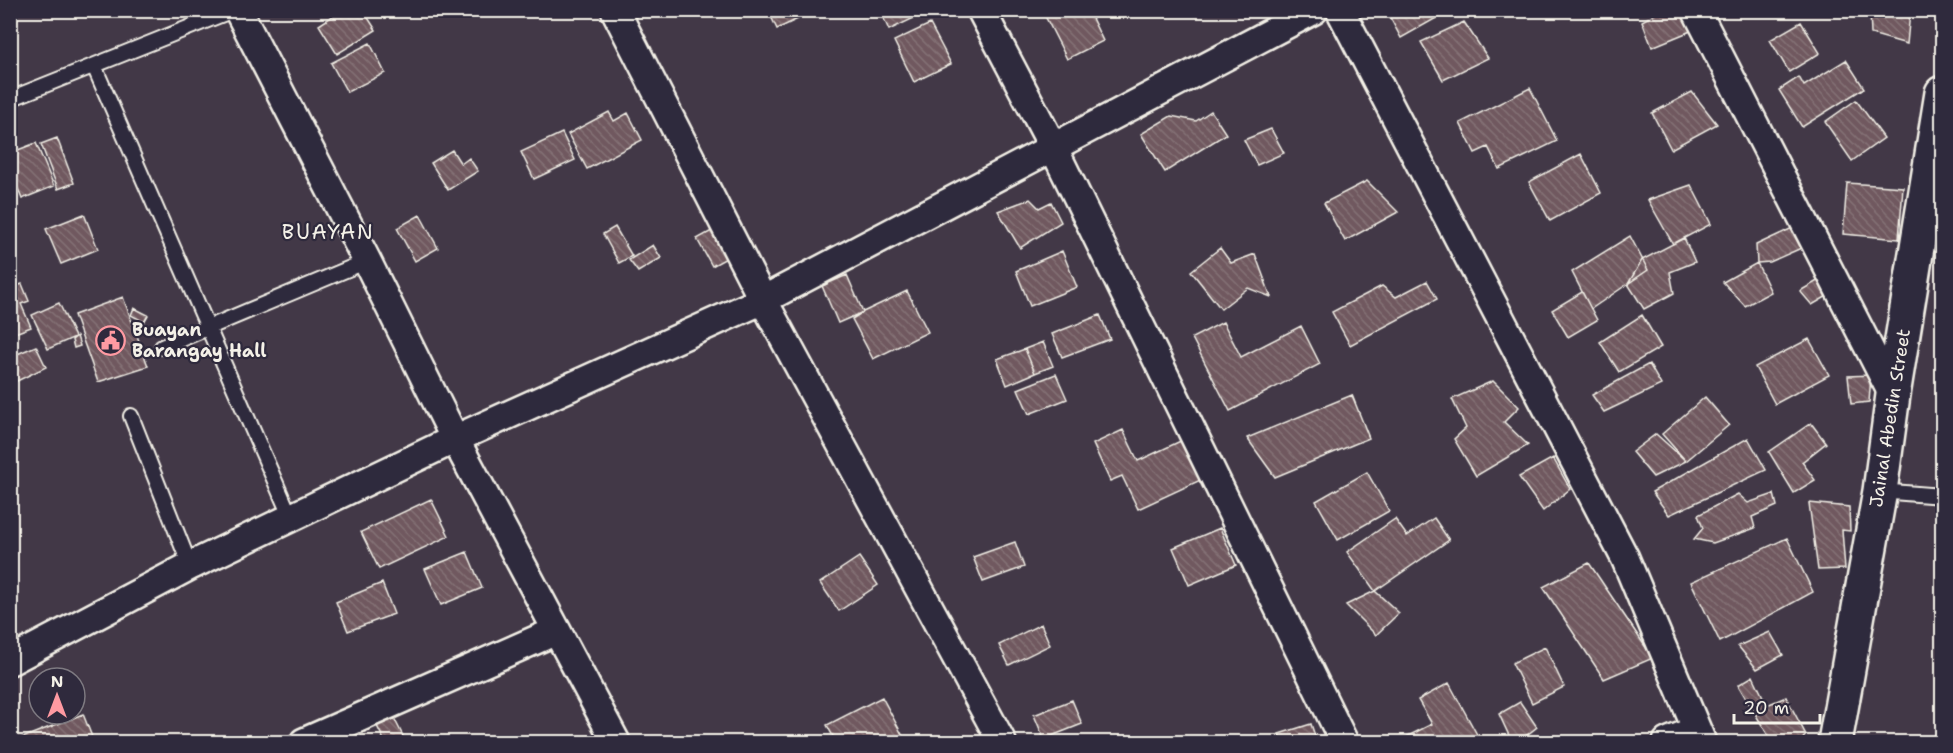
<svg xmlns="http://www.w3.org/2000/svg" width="1953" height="753" font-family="'Shantell Sans',sans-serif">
  <defs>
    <pattern id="building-back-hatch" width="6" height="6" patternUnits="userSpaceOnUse" patternTransform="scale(1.5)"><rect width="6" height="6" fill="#6f595f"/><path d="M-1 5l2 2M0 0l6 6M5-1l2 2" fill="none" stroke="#847176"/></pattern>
  </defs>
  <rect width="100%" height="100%" fill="#423847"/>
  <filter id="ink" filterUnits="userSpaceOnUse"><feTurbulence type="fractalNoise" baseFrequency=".0167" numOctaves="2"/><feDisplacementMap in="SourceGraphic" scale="12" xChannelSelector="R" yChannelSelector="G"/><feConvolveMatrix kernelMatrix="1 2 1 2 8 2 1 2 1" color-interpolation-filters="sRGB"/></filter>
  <g filter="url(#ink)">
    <path fill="url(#building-back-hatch)" stroke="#f4f1e8" stroke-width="1.5" d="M342,10H363L376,30L337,54L319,25Z
      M768,10H802L804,16L777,29Z
      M880,10H910L914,18L889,30Z
      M1042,10H1088L1103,41L1067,59Z
      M1386,10H1437L1440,16L1401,38Z
      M1662,10H1689L1698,28L1652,47L1642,21Z
      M1870,10L1910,12L1907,44L1871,34Z
      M1464,22L1488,58L1443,80L1421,42Z
      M1801,22L1820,53L1789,72L1770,40Z
      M930,24L951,64L914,82L894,41Z
      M370,43L385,73L347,92L331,63Z
      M1846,60L1864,88L1802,127L1779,90L1799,77L1804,86Z
      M1530,88L1557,141L1499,169L1488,147L1475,153L1460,123Z
      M1692,92L1717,124L1671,149L1652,113Z
      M1856,100L1884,138L1852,161L1825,122Z
      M1211,111L1226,134L1165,172L1141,134L1171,116L1196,121Z
      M609,112L614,121L628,113L642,140L587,169L568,134Z
      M1271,129L1284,153L1257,165L1244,140Z
      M562,133L575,160L534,179L521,152Z
      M57,138L74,183L58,189L41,144Z
      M36,143L54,186L22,199L10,169V153Z
      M452,150L461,164L469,158L478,171L448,190L431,163Z
      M1581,154L1601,193L1550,221L1529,182Z
      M1367,181L1398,212L1345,241L1324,203Z
      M1847,183L1903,187L1899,239L1843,234Z
      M1691,185L1711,224L1673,244L1648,200Z
      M1030,199L1039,208L1051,202L1061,222L1020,248L998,211Z
      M84,214L98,249L61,264L46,229Z
      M420,215L438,248L415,261L397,228Z
      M1799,225L1808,245L1770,262L1757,263L1756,245Z
      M615,227L632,256L619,263L603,234Z
      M717,228L732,255L712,266L697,239Z
      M1630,236L1648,270L1591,309L1572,272Z
      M1684,238L1695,262L1670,272L1674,293L1644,309L1628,284L1642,260Z
      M653,245L661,258L638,272L629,260Z
      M1220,248L1231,263L1255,254L1271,297L1248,288L1221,309L1191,271Z
      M1062,251L1077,287L1030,306L1016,271Z
      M1757,263L1771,292L1745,306L1723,282Z
      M847,275L863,312L838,323L822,286Z
      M1826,276L1836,291L1812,305L1800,291Z
      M1427,281L1437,299L1350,345L1332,312L1382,286L1396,297Z
      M22,284L29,301L21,304L31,327L10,335V285L12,288Z
      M907,291L928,332L873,359L852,319L863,312Z
      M1582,292L1597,320L1568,337L1552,310Z
      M123,297L148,366L98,382L74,315Z
      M59,303L75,337L48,349L32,315Z
      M134,308L148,315L144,322L131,315Z
      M1100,315L1110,339L1062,357L1052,334Z
      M1642,315L1661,347L1619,372L1600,342Z
      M1223,322L1241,357L1301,326L1320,364L1230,411L1192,338Z
      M77,336L80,346L74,348L72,340Z
      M1809,339L1829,375L1775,404L1755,367Z
      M1043,342L1053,366L1035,373L1025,349Z
      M36,346L46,367L13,383L10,377V357Z
      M1025,349L1035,373L1007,385L997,359Z
      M1649,364L1661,385L1604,412L1592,395Z
      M1056,374L1067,399L1029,414L1018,389Z
      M1871,375L1869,402L1851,404L1848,376Z
      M1493,381L1519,407L1504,422L1528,445L1476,476L1454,439L1466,428L1452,399Z
      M1352,395L1369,438L1275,477L1247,438Z
      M1705,397L1729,425L1686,461L1662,434Z
      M1811,423L1826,443L1802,462L1815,480L1794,493L1769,452Z
      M1123,430L1138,461L1187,438L1205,478L1138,509L1122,476L1110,481L1093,444Z
      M1656,434L1686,461L1653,477L1632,452Z
      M1748,438L1766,470L1669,515L1652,492Z
      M1553,458L1570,489L1543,511L1519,477Z
      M1367,472L1389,511L1338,540L1316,501Z
      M1738,494L1748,503L1774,494L1777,506L1752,517L1755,528L1713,543L1694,539L1703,528L1698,515Z
      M431,499L449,536L379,569L361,532Z
      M1809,503L1849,507L1850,531L1842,530L1845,569L1818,570Z
      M1434,518L1449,540L1375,591L1347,552L1395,519L1407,536Z
      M1220,528L1236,565L1189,585L1173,548Z
      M1787,538L1813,592L1720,642L1691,582Z
      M1015,542L1024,567L983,582L973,557Z
      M467,552L482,588L441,605L425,569Z
      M859,557L878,585L839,611L820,583Z
      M1589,563L1653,658L1604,679L1543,587Z
      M382,583L394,614L348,631L336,602Z
      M1375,591L1399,613L1376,635L1346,605Z
      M1041,624L1050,645L1009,665L999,645Z
      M1770,632L1783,655L1757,669L1738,646Z
      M1545,647L1564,687L1532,703L1512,663Z
      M1753,676L1767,705L1786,697L1806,735L1800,742H1790L1785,739L1779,742H1772L1738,685Z
      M1449,683L1481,742H1404L1402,739L1432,724L1418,700Z
      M882,697L906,742H836L827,725Z
      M1072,700L1082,724L1044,739L1034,715Z
      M1520,702L1537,727L1518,742H1512L1499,714Z
      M391,712L406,742H385L374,720Z
      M83,714L94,742H23L22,738Z
      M1311,724L1317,742H1282L1279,734Z"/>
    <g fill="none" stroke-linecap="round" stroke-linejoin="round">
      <defs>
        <path id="lane" d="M94,66L291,518
          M10,99L233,10
          M162,347L367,261
          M131,416L190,566
          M1880,491L1942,496"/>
        <path id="street" d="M238,10L367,261L455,439L616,742
          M615,10L763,300L1002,742
          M981,10L1053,147L1344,742
          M1340,10L1625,558L1702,742
          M1696,10L1893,395
          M10,661L190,566L455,439L763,300L1314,10
          M304,742L556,631
          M1667,742L1696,730"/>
        <path id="secondary" d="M1835,742L1880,491L1893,395L1942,93"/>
      </defs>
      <use href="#lane" stroke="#f4f1e8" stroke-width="18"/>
      <use href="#street" stroke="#f4f1e8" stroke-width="32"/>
      <use href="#secondary" stroke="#f4f1e8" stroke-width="38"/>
      <use href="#lane" stroke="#2f2a3d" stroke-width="14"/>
      <use href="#street" stroke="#2f2a3d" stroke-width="27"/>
      <use href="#secondary" stroke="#2f2a3d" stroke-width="33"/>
    </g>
  </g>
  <defs>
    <symbol id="civic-ring" viewBox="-11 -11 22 22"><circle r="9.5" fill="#2f2a3d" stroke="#ff9aa2" stroke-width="1.5"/><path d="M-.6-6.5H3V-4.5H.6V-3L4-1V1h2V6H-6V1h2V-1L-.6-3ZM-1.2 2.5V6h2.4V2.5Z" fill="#ff9aa2"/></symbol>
  </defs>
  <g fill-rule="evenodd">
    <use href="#civic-ring" x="94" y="324" width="33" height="33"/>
  </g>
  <g text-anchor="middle" stroke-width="4.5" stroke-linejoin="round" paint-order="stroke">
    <g font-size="18" font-weight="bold" fill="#f4f1e8" stroke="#2f2a3d" text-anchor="start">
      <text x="132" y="336">Buayan<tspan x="132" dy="21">Barangay Hall</tspan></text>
    </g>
    <g font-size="18" fill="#f4f1e8" stroke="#2f2a3d">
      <text transform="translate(1890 418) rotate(-81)" y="6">Jainal Abedin Street</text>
    </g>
    <g font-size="21" letter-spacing="1.5" fill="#f4f1e8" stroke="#2f2a3d">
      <text x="328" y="239">BUAYAN</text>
    </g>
  </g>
  <rect width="1953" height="753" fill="none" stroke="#2f2a3d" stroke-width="36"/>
  <rect x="18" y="18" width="1917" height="717" fill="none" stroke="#f4f1e8" stroke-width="2" filter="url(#ink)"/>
  <g transform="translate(57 696)"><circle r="28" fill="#2f2a3d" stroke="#7e7a81" stroke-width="1.5"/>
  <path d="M0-4.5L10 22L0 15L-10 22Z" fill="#ff9aa2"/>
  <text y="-9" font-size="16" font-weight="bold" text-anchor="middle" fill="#f4f1e8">N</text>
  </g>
  <path d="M1734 714v9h86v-9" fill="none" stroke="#f4f1e8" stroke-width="3"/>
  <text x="1743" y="714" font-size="18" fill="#f4f1e8" stroke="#2f2a3d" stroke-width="4.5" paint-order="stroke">20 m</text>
</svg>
